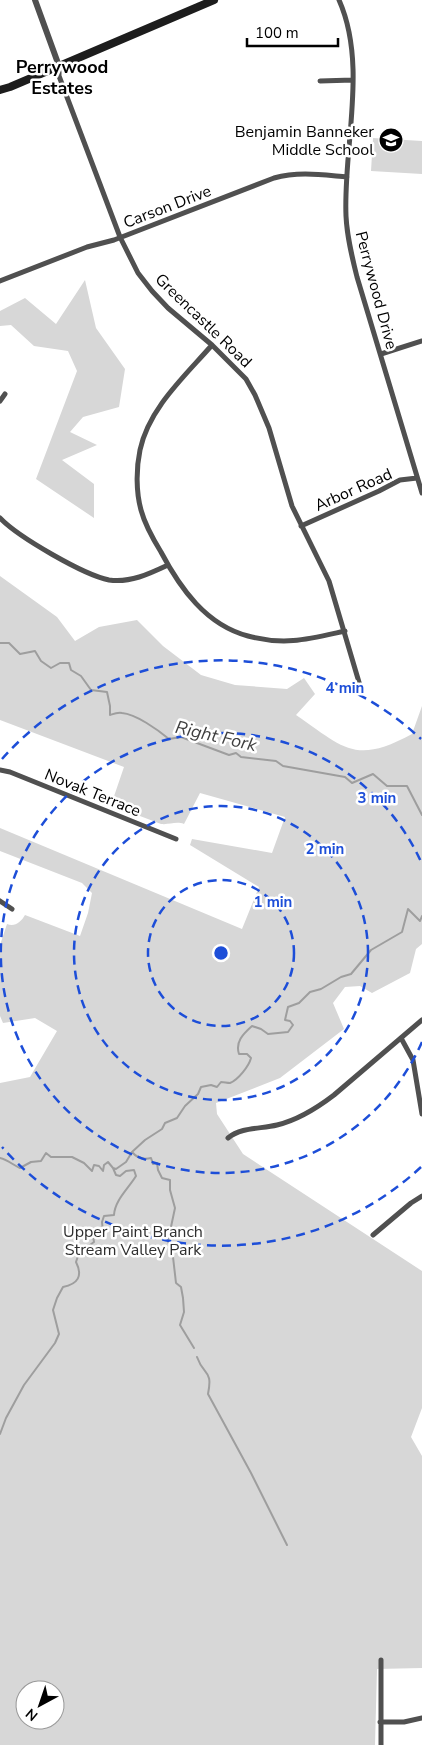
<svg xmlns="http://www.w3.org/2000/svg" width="422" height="1745" font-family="'Nunito Sans',sans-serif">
  <rect width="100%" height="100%" fill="#fff"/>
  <path fill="#d7d7d7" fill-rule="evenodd" d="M373,138L422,141V174L371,171Z
    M85,280L96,328L125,369L119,407L83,417L70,432L97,445L62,460L94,484V518L36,479L77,371L68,351L34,346L11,325L0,326V311L25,298L56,324Z
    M0,576L57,617L75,641L99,627L137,620L163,646L201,675L235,685L287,689L304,678L315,694L296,715C344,748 355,765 412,734L422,706V944L416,949L410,973L372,993L360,986L345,987L333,1003L344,1029L280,1078L216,1103L217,1114L243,1154L422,1271V1408L411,1437L422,1456V1668L377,1669L375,1745H0V1083L30,1077L57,1031L35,1018L3,1023L0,1016V945L7,924C15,927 21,922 25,915L80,936L88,913L92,893L82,883L0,851V828L242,929L259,887L190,845L192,839L272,853L285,817L200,793L184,824C176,821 169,825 161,824L111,805L124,767L0,720ZM25,1690H55V1720H25Z"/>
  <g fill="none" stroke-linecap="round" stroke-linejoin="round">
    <path stroke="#9e9e9e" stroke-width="2" d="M0,643H9L20,654L35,651L41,661L51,668L60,663H69L71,670L81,676L91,690L107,692L110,706V715C113,714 118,712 122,713C136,714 158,730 169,739L181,737L229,755L236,753L241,757L276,761L283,766L345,777L352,783L373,774L387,786H407L422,815
      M132,1152C137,1158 143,1160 151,1158L153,1164L157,1163L158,1170L162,1178L170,1180V1190L175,1208L168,1241L173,1257L176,1283L181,1287L183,1298L184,1312L180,1325L194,1348
      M0,1158C8,1160 13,1165 20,1168L31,1162L41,1161L46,1153L51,1157H72L84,1163L92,1171L94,1165L99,1166L103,1171L104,1165L108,1162L113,1168L116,1169L126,1162L132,1152L145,1140L162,1129L165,1123L177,1118L185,1106L198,1094L201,1087L211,1085L217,1087L221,1082C224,1082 227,1083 230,1083C238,1080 249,1066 251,1058L247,1054H239C235,1042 243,1034 252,1026L261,1029L268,1034L288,1032L293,1025L290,1021L285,1020L288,1007L299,1003L310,992L321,989L341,977L351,974L371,950L402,932L408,909L420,921L422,916
      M197,1357C204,1377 213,1369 208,1394L251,1473L287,1545
      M0,1434L6,1418L24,1385L55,1343L59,1334L53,1310L57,1298L63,1287C78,1284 83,1276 76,1262L79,1253L94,1242L93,1236L103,1232L102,1222L104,1216L114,1215C115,1200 128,1189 136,1176L134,1170L126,1171L120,1176L116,1175L113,1168"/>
    <path stroke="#505050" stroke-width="5" d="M339,0C368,65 343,147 346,216C347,237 352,257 357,277L422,493
      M59,66V76L120,237L138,273L152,291L168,308L212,345L246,379L255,395L269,428L292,506L329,581L361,689
      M320,81L353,80
      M0,281L87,247L114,240L274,178C299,171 323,175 347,177
      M212,345C185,376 149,408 140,450C136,469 136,492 141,510C145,525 153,539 161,552C180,588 206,625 248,636C285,646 309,639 345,631
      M381,354L422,341
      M0,401L5,394
      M0,518C18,537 84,575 109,580C130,583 149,574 168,565
      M301,526L379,491L400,480L417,478
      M0,770L10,772L176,839
      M0,901L12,909
      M401,1038L413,1060L422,1114
      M228,1138C241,1127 261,1129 277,1125C298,1120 317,1108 334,1095L422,1020
      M373,1235L411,1203L422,1196
      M380,1722H404L422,1718
      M381,1745V1660"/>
    <path stroke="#505050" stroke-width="6" d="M35,0L59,66"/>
    <path stroke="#1d1d1d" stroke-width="8" d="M0,90L10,87L214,0"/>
  </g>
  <g fill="none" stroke="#1d4ed8" stroke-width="2.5" stroke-dasharray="9 6">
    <circle cx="221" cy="953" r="73"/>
    <circle cx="221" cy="953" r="147"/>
    <path d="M422 1042A220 220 0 1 1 422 864"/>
    <path d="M421 1167A293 293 0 0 1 2 1147M2 759A293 293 0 0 1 421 739"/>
  </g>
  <defs>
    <symbol id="school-disc" viewBox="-11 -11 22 22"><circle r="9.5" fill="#000" stroke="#fff"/><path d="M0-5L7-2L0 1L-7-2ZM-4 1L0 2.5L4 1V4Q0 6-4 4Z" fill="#fff"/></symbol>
  </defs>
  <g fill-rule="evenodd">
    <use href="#school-disc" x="377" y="126" width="28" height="28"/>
  </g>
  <g text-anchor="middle" stroke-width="5" stroke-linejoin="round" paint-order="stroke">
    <g font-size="16" fill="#000" stroke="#fff" text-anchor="end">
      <text x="374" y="137">Benjamin Banneker<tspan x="374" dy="18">Middle School</tspan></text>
    </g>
    <g font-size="16" fill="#000" stroke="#fff">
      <text transform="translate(167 206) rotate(-21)" y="6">Carson Drive</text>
      <text transform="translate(377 290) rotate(75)" y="6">Perrywood Drive</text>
      <text transform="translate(204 320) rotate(44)" y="6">Greencastle Road</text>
      <text transform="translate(353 489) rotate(-24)" y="6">Arbor Road</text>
      <text transform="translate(93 792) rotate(22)" y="6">Novak Terrace</text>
    </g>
    <g font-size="16" fill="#2e2e2e" stroke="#fff">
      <text x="133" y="1237">Upper Paint Branch<tspan x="133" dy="18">Stream Valley Park</tspan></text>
    </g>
    <g font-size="18" font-weight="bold" fill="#000" stroke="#fff">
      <text x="62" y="73">Perrywood<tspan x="62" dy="21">Estates</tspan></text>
    </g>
    <g font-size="18" font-style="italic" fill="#3f3f3f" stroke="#fff">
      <text transform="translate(216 736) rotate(13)" y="6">Right Fork</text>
    </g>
  </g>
  <circle cx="221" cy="953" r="8" fill="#1d4ed8" stroke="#fff" stroke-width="2.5"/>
  <g font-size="15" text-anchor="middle" font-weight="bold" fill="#1d4ed8" stroke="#fff" stroke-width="5" stroke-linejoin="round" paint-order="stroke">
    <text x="345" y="693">4 min</text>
    <text x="377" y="803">3 min</text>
    <text x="325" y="854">2 min</text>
    <text x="273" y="907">1 min</text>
  </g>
  <g transform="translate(40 1705) rotate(220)"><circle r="24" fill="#ffffff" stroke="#999999"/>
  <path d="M0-4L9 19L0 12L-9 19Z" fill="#000000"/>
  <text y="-8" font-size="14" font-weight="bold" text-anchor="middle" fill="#000000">N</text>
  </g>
  <path d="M247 38v8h91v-8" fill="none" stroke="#000000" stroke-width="2.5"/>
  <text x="255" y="38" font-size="15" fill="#000000" stroke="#ffffff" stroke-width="4" paint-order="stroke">100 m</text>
</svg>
